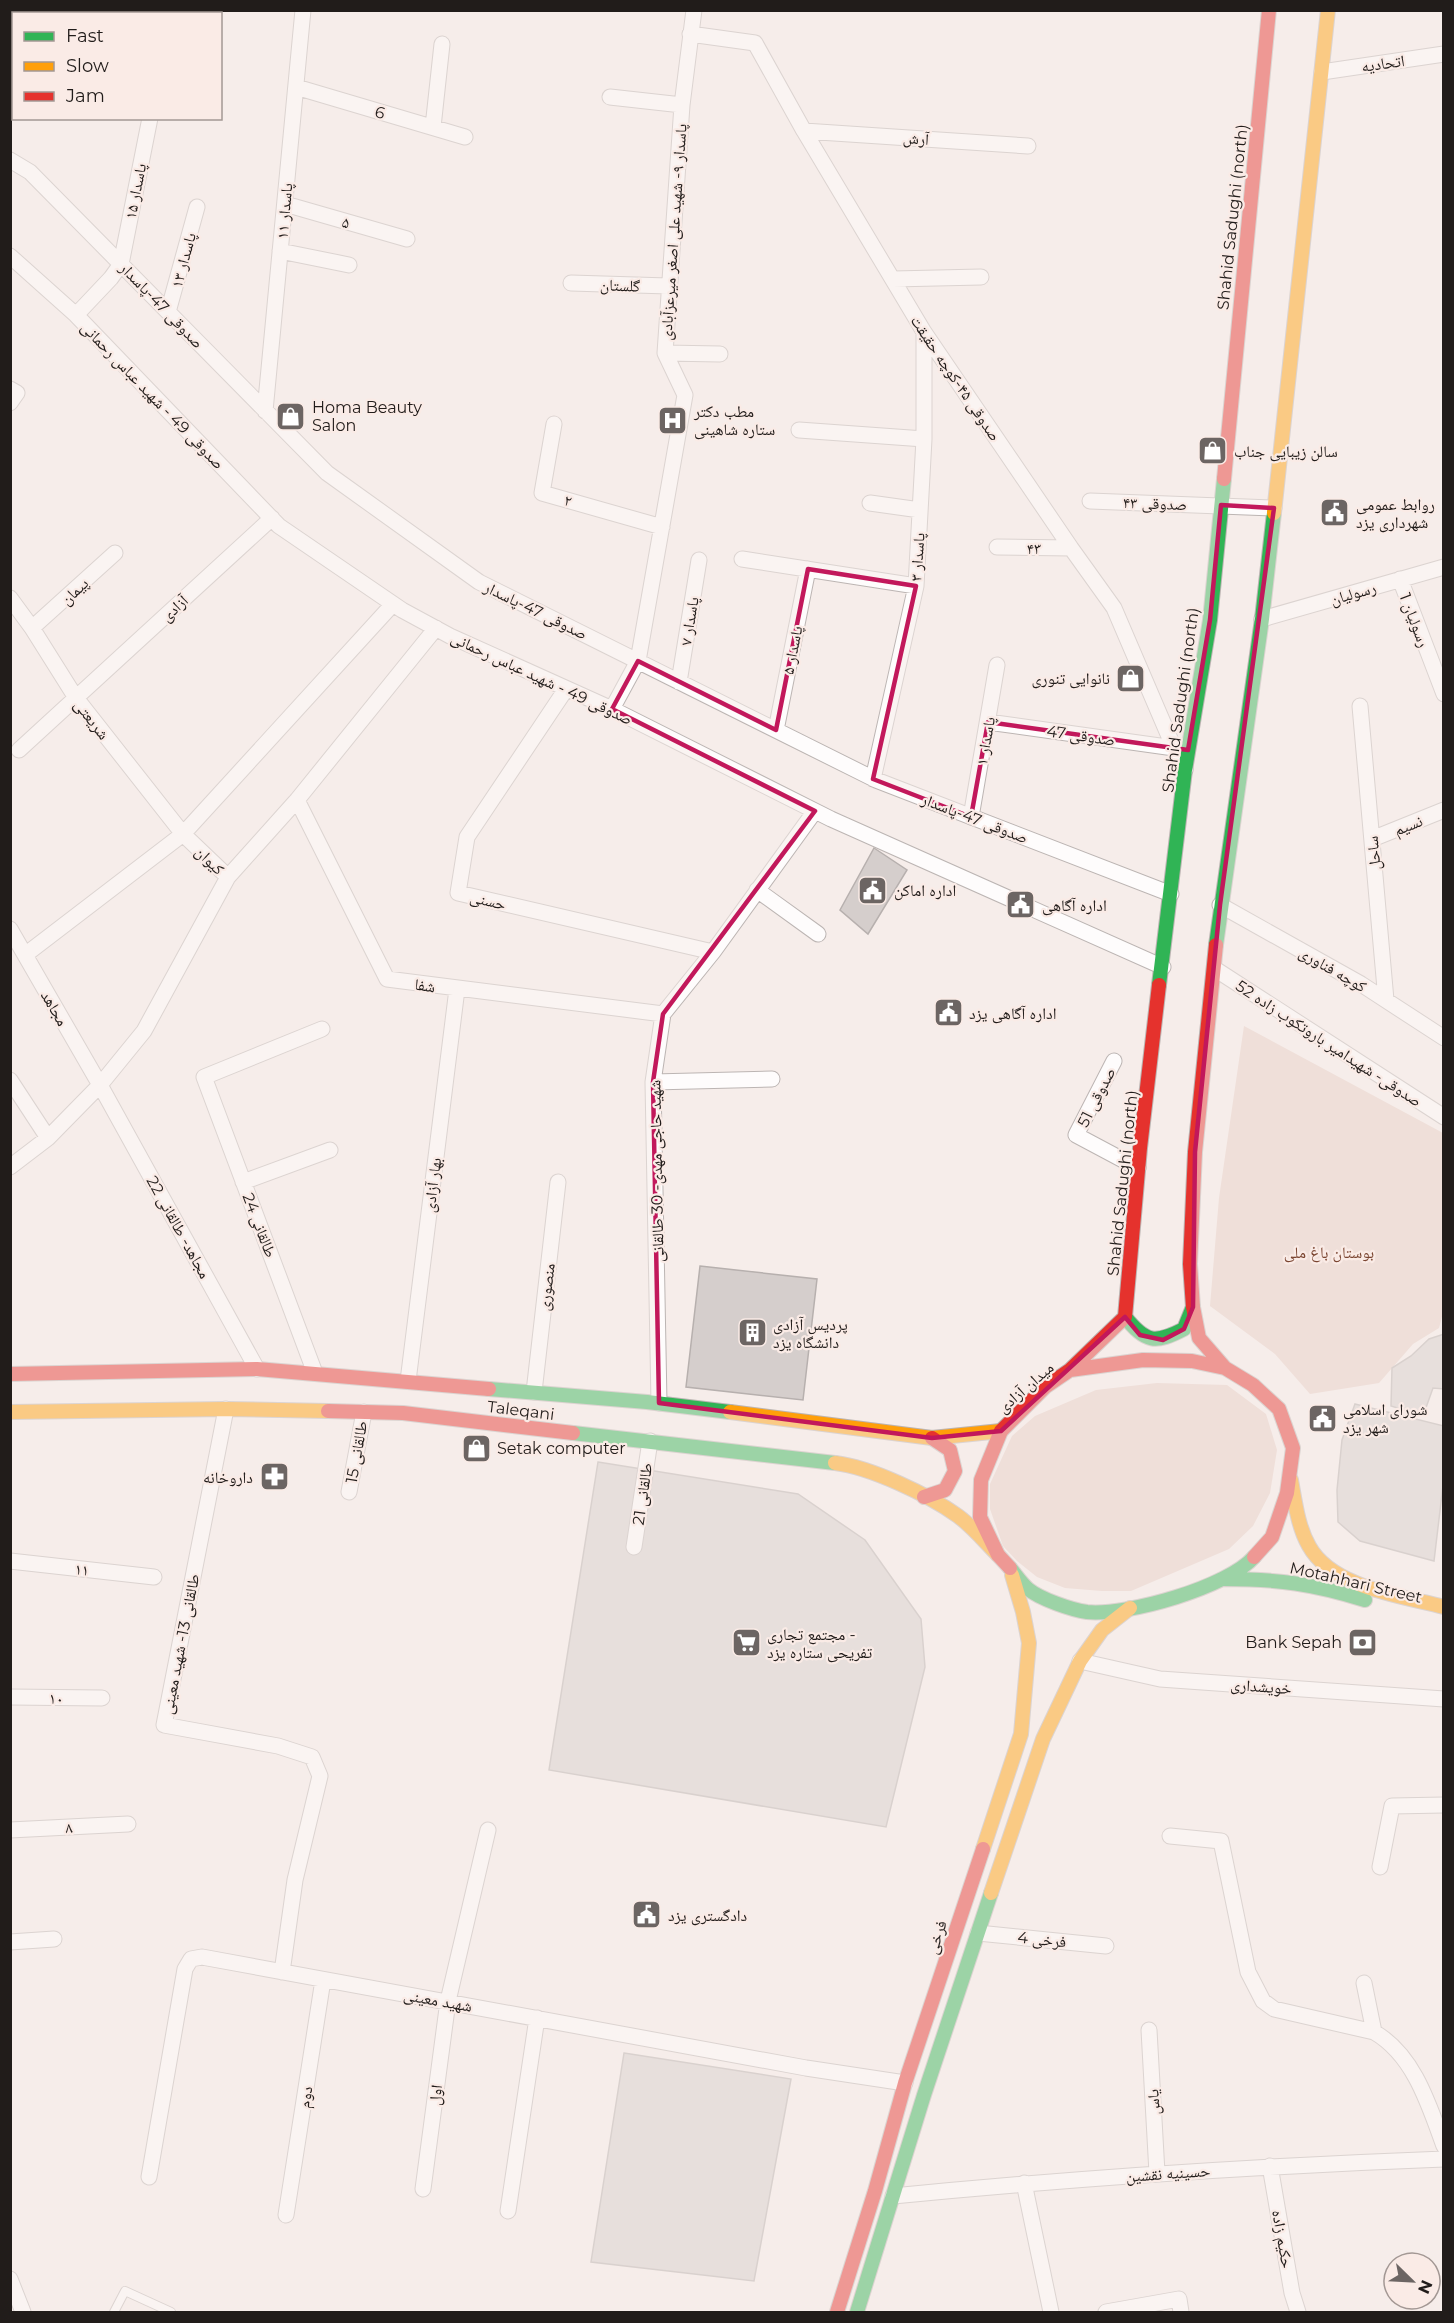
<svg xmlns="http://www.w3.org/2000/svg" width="1454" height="2323" font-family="Montserrat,'Noto Naskh Arabic',sans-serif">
  <rect width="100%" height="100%" fill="#f6edea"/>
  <path fill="#e6cec6" d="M1244,1026L1443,1133L1444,1309L1439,1328L1413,1344L1379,1383L1310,1394L1275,1354L1210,1306L1219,1198Z
    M1157,1383L1227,1385L1266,1414L1277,1450L1270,1493L1253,1526L1229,1549L1131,1591H1102L1065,1588L1037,1577L1017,1561L1003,1546L990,1509V1484L1012,1436L1035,1416L1096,1390Z"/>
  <path fill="#d5cecc" stroke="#b7b0ae" stroke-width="1.5" d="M874,848L907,870L868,934L840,910Z
    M700,1266L817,1279L803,1400L686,1387Z
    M1444,1334V1389L1433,1388L1423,1416L1391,1406L1392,1368L1411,1356L1429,1339Z
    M1355,1404L1444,1426V1477L1434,1561L1360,1541L1338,1522L1337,1490L1342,1440Z
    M598,1462L798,1494L865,1540L921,1619L925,1667L886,1827L549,1770Z
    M624,2053L791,2079L754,2281L591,2262Z"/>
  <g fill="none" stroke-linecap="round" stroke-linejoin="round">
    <defs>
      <path id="lane" d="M114,2312L125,2291L171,2312"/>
      <path id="street" d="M171,14V10
        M690,34L755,43L804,131L924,332L1071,548L1114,608L1174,748L1185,770
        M1322,72L1444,54
        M296,87L465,137
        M610,97L682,105
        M433,127L442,44
        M804,131L1028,146
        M10,160L30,172L327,473L479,582L876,780L1171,894
        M285,204L407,239
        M280,251L349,265
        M10,256L76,315L279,526L402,610L450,636L612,709L831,819L1163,967
        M893,279L981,277
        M571,283L668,286
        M168,312L197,207
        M76,315L111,278L121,264L150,118
        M665,353L720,354
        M10,389L17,393L10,403
        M265,411L303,10
        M554,424L542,493L662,527
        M799,430L924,439
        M1090,501L1274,508
        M870,503L920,510
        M997,547L1071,548
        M742,559L916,586
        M1400,579L1444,694
        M10,598L32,628L76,698L183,834L228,877
        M1262,619L1444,567
        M32,628L115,553
        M679,682L699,560
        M566,689L467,837L458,893L713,952
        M1360,706L1386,1000
        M612,709L638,661L685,395L665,353L682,105L694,10
        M988,722L1174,748
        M776,730L808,569
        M19,750L272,518
        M873,779L916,586L924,439V332
        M297,800L387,979L663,1014
        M971,817L997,665
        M1372,839L1444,810
        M757,890L818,934
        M1220,905L1361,984L1444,1038
        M10,929L100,1085L257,1369
        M25,955L183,834L393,604
        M1215,969L1444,1117
        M1114,1061L1076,1135L1138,1168
        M10,1080L48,1138
        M653,1082L772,1079
        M10,1167L48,1138L100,1085L144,1031L228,877L297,800L436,628
        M243,1182L330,1150
        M315,1373L204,1077L322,1029
        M408,1381L457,989
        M534,1392L558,1182
        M659,1403L653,1082L663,1014L713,952L815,811
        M226,1409L164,1725L278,1746L312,1757L320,1776L295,1880L282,1972
        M349,1492L364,1412
        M634,1547L650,1441
        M10,1561L154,1577
        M1080,1661L1160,1679L1444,1699
        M10,1697L102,1698
        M10,1830L128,1824
        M1170,1836L1221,1841L1248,1972L1263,2001L1274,2009L1374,2032C1414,2055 1429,2105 1444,2146
        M1380,1867L1392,1806L1444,1805
        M978,1933L1106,1946
        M10,1942L54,1939
        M1364,1983L1374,2032
        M1149,2030L1157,2173
        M1270,2166L1292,2293L1298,2312
        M149,2177L185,1969L191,1959L202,1957L806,2068L905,2083
        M1024,2183L1051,2312
        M423,2189L448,2001L488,1830
        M893,2196C1076,2178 1259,2166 1444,2159
        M508,2211L537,2018
        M286,2215L323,1980
        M10,2279L23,2312
        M1106,2312L1179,2299L1181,2312"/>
      <path id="fast" d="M1216,945L1262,619L1274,513
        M1159,985L1185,770L1210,620L1224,479
        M1125,1317C1146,1343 1155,1344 1184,1329L1193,1307
        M489,1389L647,1402L730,1412
        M573,1433L835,1463
        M1010,1568C1016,1575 1021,1583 1028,1589C1040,1599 1072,1610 1087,1612C1127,1616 1228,1587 1254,1557
        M1224,1579C1278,1579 1314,1584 1365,1600
        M857,2312L924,2095L991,1893"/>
      <path id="slow" d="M1274,513L1328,10
        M10,1412L226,1409L328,1411
        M730,1412L932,1438L1001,1431
        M835,1463C870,1467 929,1495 958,1516C973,1527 985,1542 998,1555
        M1291,1480C1295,1502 1298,1527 1309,1546C1332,1588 1403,1596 1444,1607
        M983,1849L1021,1734L1029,1643L1023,1612L1012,1575
        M991,1893L1043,1739L1080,1661L1102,1630L1130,1608"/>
      <path id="jam" d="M1224,479L1269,10
        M1216,945L1195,1152L1190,1264L1193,1307L1199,1338L1225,1368
        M1143,1360L1192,1361L1225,1368L1253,1385L1279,1409L1293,1448L1287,1493L1272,1537L1254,1557
        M1070,1370L1125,1317L1140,1148L1159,985
        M10,1374L257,1369L489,1389
        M328,1411L403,1413L573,1433
        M924,1497L945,1490L955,1471L950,1450L932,1438
        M1010,1568L998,1555L980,1517L981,1480L1001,1431L1045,1387L1070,1370L1143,1360
        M837,2312L875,2191L905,2083L983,1849"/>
    </defs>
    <use href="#lane" stroke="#bcb5b3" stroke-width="10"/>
    <use href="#street" stroke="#bcb5b3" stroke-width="17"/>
    <use href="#fast" stroke="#bcb5b3" stroke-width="16"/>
    <use href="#slow" stroke="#bcb5b3" stroke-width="16"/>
    <use href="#jam" stroke="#bcb5b3" stroke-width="16"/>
    <use href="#lane" stroke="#fefcfc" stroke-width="8"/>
    <use href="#street" stroke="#fefcfc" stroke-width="15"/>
    <use href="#fast" stroke="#30b455" stroke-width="14"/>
    <use href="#slow" stroke="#ff9f0a" stroke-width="14"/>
    <use href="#jam" stroke="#e5322d" stroke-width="14"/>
  </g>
  <path d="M0 0H1454V2323H0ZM1221,505L1274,508L1220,905L1195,1152L1193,1307L1184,1329L1163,1340L1140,1335L1125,1317L1001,1431L932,1438L659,1403L653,1082L663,1014L815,811L612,709L638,661L776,730L808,569L916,586L873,779L971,817L988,722L1188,750L1210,620Z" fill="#f6edea" fill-opacity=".55" fill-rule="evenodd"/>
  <path fill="none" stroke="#c2185b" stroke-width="4.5" stroke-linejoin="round" d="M1221,505L1274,508L1220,905L1195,1152L1193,1307L1184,1329L1163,1340L1140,1335L1125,1317L1001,1431L932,1438L659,1403L653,1082L663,1014L815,811L612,709L638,661L776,730L808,569L916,586L873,779L971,817L988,722L1188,750L1210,620Z"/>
  <defs>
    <symbol id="shop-square" viewBox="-11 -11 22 22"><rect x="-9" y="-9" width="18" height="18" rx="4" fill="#6c6563" stroke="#faebe6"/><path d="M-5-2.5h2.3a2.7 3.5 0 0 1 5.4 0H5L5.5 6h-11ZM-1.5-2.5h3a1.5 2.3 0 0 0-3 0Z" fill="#fff"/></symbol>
    <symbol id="hospital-square" viewBox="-11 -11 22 22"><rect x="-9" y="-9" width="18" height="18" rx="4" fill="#6c6563" stroke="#faebe6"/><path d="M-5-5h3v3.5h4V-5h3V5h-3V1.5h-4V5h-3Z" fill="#fff"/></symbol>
    <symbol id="civic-square" viewBox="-11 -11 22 22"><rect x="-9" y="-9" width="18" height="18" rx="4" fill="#6c6563" stroke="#faebe6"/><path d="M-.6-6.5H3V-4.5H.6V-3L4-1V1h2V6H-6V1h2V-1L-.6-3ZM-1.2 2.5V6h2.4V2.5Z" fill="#fff"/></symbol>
    <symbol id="building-square" viewBox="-11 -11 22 22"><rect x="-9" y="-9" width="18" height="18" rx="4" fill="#6c6563" stroke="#faebe6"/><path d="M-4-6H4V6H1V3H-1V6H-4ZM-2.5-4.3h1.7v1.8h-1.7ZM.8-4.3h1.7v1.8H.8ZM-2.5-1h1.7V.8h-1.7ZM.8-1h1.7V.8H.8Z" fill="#fff"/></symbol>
    <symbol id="pharmacy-square" viewBox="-11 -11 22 22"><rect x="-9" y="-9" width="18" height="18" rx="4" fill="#6c6563" stroke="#faebe6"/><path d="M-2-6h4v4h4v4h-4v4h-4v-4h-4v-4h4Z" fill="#fff"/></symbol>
    <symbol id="bank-square" viewBox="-11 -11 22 22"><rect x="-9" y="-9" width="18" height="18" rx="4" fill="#6c6563" stroke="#faebe6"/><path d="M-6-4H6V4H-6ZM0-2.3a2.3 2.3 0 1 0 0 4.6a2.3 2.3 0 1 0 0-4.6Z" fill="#fff"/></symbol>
    <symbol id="supermarket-square" viewBox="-11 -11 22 22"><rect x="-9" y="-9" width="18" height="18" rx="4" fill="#6c6563" stroke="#faebe6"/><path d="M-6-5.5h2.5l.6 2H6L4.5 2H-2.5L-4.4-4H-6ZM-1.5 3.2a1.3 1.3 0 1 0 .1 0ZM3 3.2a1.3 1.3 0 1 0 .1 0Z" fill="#fff"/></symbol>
  </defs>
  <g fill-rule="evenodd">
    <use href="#shop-square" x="274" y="400" width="33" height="33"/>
    <use href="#hospital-square" x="656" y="404" width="33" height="33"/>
    <use href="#shop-square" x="1196" y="434" width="33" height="33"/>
    <use href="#civic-square" x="1318" y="496" width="33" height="33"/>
    <use href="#shop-square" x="1114" y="662" width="33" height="33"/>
    <use href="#civic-square" x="856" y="874" width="33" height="33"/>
    <use href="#civic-square" x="1004" y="888" width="33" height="33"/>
    <use href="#civic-square" x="932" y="996" width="33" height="33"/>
    <use href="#building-square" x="736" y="1316" width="33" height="33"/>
    <use href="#civic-square" x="1306" y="1402" width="33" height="33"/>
    <use href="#shop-square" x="460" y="1432" width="33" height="33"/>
    <use href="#pharmacy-square" x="258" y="1460" width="33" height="33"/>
    <use href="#bank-square" x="1346" y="1626" width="33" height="33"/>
    <use href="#supermarket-square" x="730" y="1626" width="33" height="33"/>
    <use href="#civic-square" x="630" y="1898" width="33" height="33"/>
  </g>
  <g text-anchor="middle" stroke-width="4.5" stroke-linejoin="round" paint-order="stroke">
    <g font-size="16" fill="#211c1a" stroke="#faebe6">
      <text transform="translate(1383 63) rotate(-8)" y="6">اتحادیه</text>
      <text transform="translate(380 112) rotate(16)" y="6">6</text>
      <text transform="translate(916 138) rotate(4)" y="6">آرش</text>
      <text transform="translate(135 191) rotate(-79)" y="6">پاسدار ۱۵</text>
      <text transform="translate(284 211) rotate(-85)" y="6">پاسدار ۱۱</text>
      <text transform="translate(1232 217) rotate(-84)" y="6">Shahid Sadughi (north)</text>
      <text transform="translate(346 222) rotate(16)" y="6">۵</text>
      <text transform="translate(673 232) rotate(-86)" y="6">پاسدار ۹- شهید علی اصغر میرعزآبادی</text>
      <text transform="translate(183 260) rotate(-75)" y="6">پاسدار ۱۳</text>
      <text transform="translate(620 285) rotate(2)" y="6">گلستان</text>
      <text transform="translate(162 305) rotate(46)" y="6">صدوقی 47-پاسدار</text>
      <text transform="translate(956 378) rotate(56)" y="6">صدوقی ۴۵-کوچه حقیقت</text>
      <text transform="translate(153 395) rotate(46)" y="6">صدوقی 49 - شهید عباس رحمانی</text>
      <text transform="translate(568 500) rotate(16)" y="6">۲</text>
      <text transform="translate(1155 503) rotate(2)" y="6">صدوقی ۴۳</text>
      <text x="1034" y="554">۴۳</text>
      <text transform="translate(917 557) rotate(-86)" y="6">پاسدار ۳</text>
      <text transform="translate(74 591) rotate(-43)" y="6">پیمان</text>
      <text transform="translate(1353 593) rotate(-16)" y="6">رسولیان</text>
      <text transform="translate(174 608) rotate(-43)" y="6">آزادی</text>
      <text transform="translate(536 610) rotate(26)" y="6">صدوقی 47-پاسدار</text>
      <text transform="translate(1415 620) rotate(69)" y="6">رسولیان 1</text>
      <text transform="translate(689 621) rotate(-81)" y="6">پاسدار ۷</text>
      <text transform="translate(792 650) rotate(-79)" y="6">پاسدار ۵</text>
      <text transform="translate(542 678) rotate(25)" y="6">صدوقی 49 - شهید عباس رحمانی</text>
      <text transform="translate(1180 700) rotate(-82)" y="6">Shahid Sadughi (north)</text>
      <text transform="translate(92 719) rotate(52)" y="6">شریعتی</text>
      <text transform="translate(1081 735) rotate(8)" y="6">صدوقی 47</text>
      <text transform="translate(985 741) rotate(-80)" y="6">پاسدار ۱</text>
      <text transform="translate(975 818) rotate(21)" y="6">صدوقی 47-پاسدار</text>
      <text transform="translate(1408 825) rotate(-22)" y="6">نسیم</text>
      <text transform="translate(1373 853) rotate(-95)" y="6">ساحل</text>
      <text transform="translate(210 860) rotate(44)" y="6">کیوان</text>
      <text transform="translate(488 900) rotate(13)" y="6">حسنی</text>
      <text transform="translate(1333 969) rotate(30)" y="6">کوچه فناوری</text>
      <text transform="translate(425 985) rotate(8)" y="6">شفا</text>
      <text transform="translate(55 1008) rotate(60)" y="6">مجاهد</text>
      <text transform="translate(1329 1043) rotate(33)" y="6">52 صدوقی- شهیدامیر باروتکوب زاده</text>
      <text transform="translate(1096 1097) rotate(-63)" y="6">صدوقی 51</text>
      <text transform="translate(656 1171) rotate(-91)" y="6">شهید حاجی مهدی- 30 طالقانی</text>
      <text transform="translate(1122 1183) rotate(-84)" y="6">Shahid Sadughi (north)</text>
      <text transform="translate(432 1185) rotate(-83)" y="6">بهار آزادی</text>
      <text transform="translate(260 1225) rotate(69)" y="6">طالقانی 24</text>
      <text transform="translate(179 1227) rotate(61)" y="6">مجاهد- طالقانی 22</text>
      <text transform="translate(546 1287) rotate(-83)" y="6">منصوری</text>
      <text transform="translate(1025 1387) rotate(-41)" y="6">میدان آزادی</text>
      <text transform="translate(521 1410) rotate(7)" y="6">Taleqani</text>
      <text transform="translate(356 1452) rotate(-80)" y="6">طالقانی 15</text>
      <text transform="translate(642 1494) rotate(-82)" y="6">طالقانی 21</text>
      <text transform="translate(82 1569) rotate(6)" y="6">۱۱</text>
      <text transform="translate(1356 1582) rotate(13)" y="6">Motahhari Street</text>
      <text transform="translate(180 1644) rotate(-79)" y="6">طالقانی 13- شهید معینی</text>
      <text transform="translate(1261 1686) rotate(4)" y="6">خویشداری</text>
      <text transform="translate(56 1698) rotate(1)" y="6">۱۰</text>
      <text transform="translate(69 1827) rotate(-3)" y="6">۸</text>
      <text transform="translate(936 1937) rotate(-72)" y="6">فرخی</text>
      <text transform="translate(1042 1939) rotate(6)" y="6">فرخی 4</text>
      <text transform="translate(438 2000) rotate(10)" y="6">شهید معینی</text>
      <text transform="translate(435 2095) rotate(-83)" y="6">اول</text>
      <text transform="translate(305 2097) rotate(-81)" y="6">دوم</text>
      <text transform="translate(1153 2102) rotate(-93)" y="6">یاس</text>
      <text transform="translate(1168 2173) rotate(-4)" y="6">حسینیه نقشین</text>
      <text transform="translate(1283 2239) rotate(80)" y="6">حکیم زاده</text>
    </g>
    <g font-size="16" fill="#211c1a" stroke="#faebe6" text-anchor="start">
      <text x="312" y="413">Homa Beauty<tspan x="312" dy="18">Salon</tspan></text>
      <text x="694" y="417">مطب دکتر<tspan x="694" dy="18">ستاره شاهینی</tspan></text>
      <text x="1234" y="457">سالن زیبایی جناب</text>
      <text x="1356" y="510">روابط عمومی<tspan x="1356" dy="18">شهرداری یزد</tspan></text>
      <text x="1110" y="684" text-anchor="end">نانوایی تنوری</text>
      <text x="894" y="896">اداره اماکن</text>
      <text x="1042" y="911">اداره آگاهی</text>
      <text x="969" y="1019">اداره آگاهی یزد</text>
      <text x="773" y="1330">پردیس آزادی<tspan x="773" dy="18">دانشگاه یزد</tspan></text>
      <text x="1343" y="1415">شورای اسلامی<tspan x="1343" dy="18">شهر یزد</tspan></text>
      <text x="497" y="1454">Setak computer</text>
      <text x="253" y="1483" text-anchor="end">داروخانه</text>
      <text x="767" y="1640">مجتمع تجاری -<tspan x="767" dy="18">تفریحی ستاره یزد</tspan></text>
      <text x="1342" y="1648" text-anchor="end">Bank Sepah</text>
      <text x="668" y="1921">دادگستری یزد</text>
    </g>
    <g font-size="16" fill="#7a4531" stroke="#faebe6">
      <text x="1329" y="1258">بوستان باغ ملی</text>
    </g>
  </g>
  <rect width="1454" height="2323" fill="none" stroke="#211c1a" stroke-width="24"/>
  <rect x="12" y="12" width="210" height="108" fill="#faebe6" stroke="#a39894" stroke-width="1.5"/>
  <rect x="24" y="32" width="30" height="9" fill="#30b455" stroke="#a39894" stroke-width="1.5"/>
  <text x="66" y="42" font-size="18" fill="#211c1a">Fast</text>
  <rect x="24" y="62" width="30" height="9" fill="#ff9f0a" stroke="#a39894" stroke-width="1.5"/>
  <text x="66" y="72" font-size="18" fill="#211c1a">Slow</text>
  <rect x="24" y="92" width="30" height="9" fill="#e5322d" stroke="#a39894" stroke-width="1.5"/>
  <text x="66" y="102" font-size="18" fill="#211c1a">Jam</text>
  <g transform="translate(1412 2281) rotate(114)"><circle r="28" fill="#faebe6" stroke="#a39894" stroke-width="1.5"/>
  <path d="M0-4.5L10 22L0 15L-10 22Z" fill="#6c6563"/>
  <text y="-9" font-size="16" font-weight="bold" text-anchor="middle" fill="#211c1a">N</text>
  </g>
</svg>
